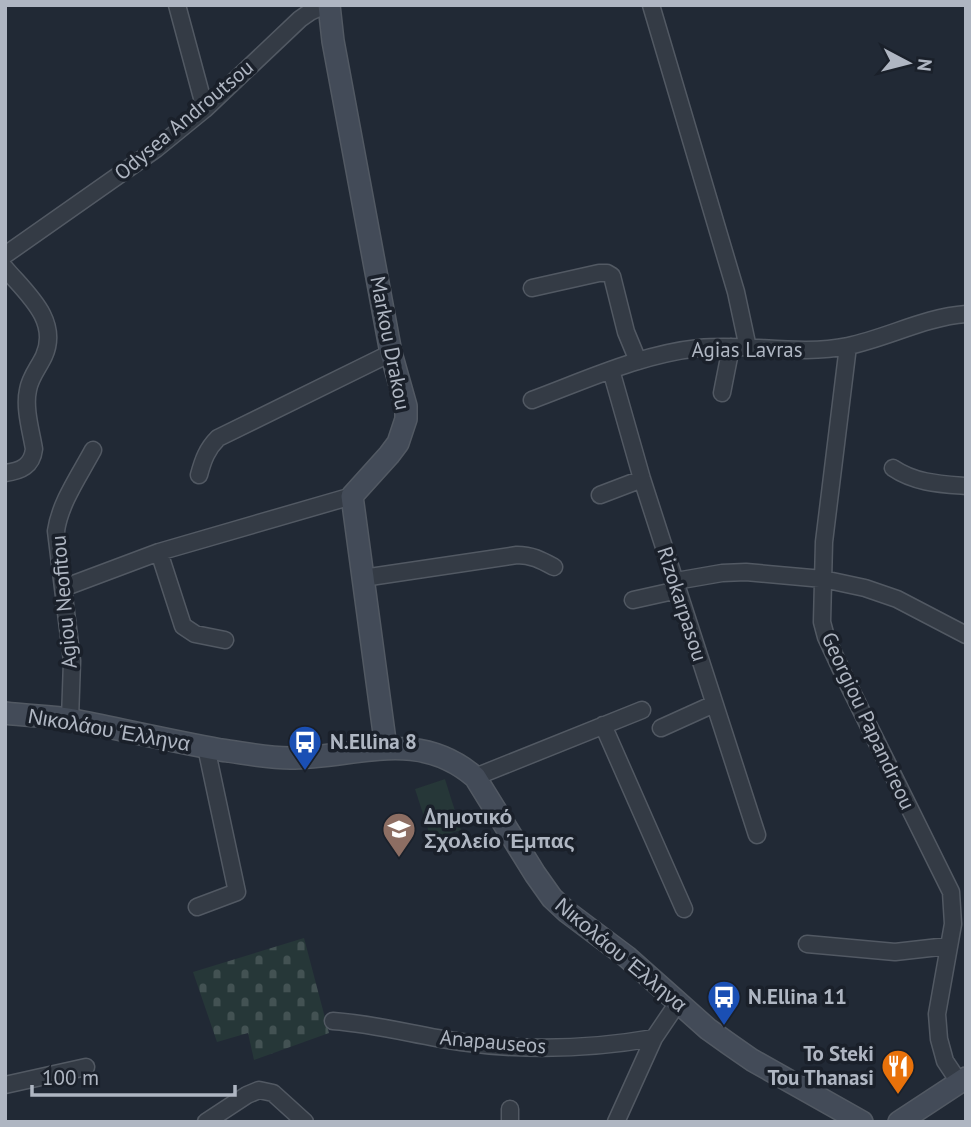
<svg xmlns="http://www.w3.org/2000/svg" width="971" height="1127" font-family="'PT Sans',sans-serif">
  <defs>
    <pattern id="cemetery-stones" width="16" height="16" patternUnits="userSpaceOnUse" patternTransform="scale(1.75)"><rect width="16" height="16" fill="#263738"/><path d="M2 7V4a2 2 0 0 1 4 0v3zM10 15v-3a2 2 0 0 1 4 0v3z" fill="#435253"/></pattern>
  </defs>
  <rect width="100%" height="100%" fill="#212935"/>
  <path fill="url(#cemetery-stones)" d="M304,938L329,1033L254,1060L248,1033L217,1042L193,972Z"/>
  <path fill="#263738" d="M445,779L461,830L431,839L415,789Z"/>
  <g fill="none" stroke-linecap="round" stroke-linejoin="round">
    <defs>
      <path id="street" d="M177,5L205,109
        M651,5L736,292L748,348
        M5,255L156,149L205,109L300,19L310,12L325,5
        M5,268C26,293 60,320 44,356C39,367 30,377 28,390C24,408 31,431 34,449C32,466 21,471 5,473
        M532,288L599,273H607L612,276L626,332L638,361
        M848,346L824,542L822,622L826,637L845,678L951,892L953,924L937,1014L939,1039L945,1061L959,1082
        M611,370L642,479L757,835
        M722,393L731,347
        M532,400C586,380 641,354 699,348C748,343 799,356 848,346C887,338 925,317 966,314
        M893,468C915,483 940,484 966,486
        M199,475C203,460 207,449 218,438L391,353
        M600,495L642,479
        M159,552L183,626L195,634L225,640
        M363,578L517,555C532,555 541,560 554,567
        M676,581L722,573L746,572L823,579L865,588L897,599L966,635
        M63,588L159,552L352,496
        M633,600L678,590
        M70,719L72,661L56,531C60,503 79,476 93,450
        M603,725L684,909
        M661,728L714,704
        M475,777L642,710
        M197,907L237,892L206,747
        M807,944L895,952L948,946
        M333,1021C377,1024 418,1036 461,1042C524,1051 591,1049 654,1038
        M5,1085L86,1067
        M206,1122L247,1095L259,1090L273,1093L305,1122
        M510,1122V1109
        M616,1122L654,1038L679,1001"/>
      <path id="secondary" d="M329,5L333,41L391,353L406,406V419L398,443L389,455L352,496L386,748
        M5,713C28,716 52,716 74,720C123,730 172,741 221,750C244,753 267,758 290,758C357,758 416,727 475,777L535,874L552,898L567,912L627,957L708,1029L729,1044L752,1060L862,1122
        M899,1122L966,1078"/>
    </defs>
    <use href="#street" stroke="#525963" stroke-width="19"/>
    <use href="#secondary" stroke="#525963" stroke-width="24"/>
    <use href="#street" stroke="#343b45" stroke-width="16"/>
    <use href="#secondary" stroke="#434b58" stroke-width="21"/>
  </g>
  <defs>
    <symbol id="bus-pin" viewBox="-11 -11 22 30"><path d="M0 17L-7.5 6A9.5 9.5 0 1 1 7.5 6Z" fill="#1a4fb4" stroke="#1a202a"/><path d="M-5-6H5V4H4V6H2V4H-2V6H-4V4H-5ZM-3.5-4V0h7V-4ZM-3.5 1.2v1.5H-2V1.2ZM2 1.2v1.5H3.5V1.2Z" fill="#fff"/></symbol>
    <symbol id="school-pin" viewBox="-11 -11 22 30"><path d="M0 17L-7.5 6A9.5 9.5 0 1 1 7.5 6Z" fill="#8d6e63" stroke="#1a202a"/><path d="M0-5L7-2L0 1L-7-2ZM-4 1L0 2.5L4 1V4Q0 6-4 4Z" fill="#fff"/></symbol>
    <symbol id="restaurant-pin" viewBox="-11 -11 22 30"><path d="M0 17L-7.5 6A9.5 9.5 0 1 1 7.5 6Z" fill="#e8710a" stroke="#1a202a"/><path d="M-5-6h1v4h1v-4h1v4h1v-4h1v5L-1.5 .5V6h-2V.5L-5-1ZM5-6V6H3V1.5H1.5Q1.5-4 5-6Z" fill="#fff"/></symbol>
  </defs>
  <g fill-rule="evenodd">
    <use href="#bus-pin" x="286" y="723" width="38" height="52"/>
    <use href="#school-pin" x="380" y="810" width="38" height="52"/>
    <use href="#bus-pin" x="705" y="978" width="38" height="52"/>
    <use href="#restaurant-pin" x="879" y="1047" width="38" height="52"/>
  </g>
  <g text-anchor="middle" stroke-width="7" stroke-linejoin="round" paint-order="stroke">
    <g font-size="21" fill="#afb6c2" stroke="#1a202a">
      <text transform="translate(184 120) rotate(-40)" y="7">Odysea Androutsou</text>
      <text transform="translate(390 343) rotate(79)" y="7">Markou Drakou</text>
      <text x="747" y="357">Agias Lavras</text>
      <text transform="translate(64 602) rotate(-95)" y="7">Agiou Neofitou</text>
      <text transform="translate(682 604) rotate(72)" y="7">Rizokarpasou</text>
      <text transform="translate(868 721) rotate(65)" y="7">Georgiou Papandreou</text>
      <text transform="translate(109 730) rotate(10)" y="7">Νικολάου Έλληνα</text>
      <text transform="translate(621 955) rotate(40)" y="7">Νικολάου Έλληνα</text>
      <text transform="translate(493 1042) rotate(5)" y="7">Anapauseos</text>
    </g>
    <g font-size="21" font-weight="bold" fill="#afb6c2" stroke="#1a202a" text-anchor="start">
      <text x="330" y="749">N.Ellina 8</text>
      <text x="424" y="824">Δημοτικό<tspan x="424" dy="24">Σχολείο Έμπας</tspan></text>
      <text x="748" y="1004">N.Ellina 11</text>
      <text x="874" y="1061" text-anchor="end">To Steki<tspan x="874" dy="24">Tou Thanasi</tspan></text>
    </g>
  </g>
  <rect width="971" height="1127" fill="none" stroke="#afb6c2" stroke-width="14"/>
  <g transform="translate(908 63) rotate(97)" stroke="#1a202a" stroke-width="5" paint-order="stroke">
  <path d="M0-5L12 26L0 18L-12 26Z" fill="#afb6c2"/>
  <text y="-10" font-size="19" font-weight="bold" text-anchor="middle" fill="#afb6c2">N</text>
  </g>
  <path d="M32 1085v10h203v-10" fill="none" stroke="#afb6c2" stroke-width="3.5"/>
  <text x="42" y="1085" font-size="21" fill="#afb6c2" stroke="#1a202a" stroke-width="5" paint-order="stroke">100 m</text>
</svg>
